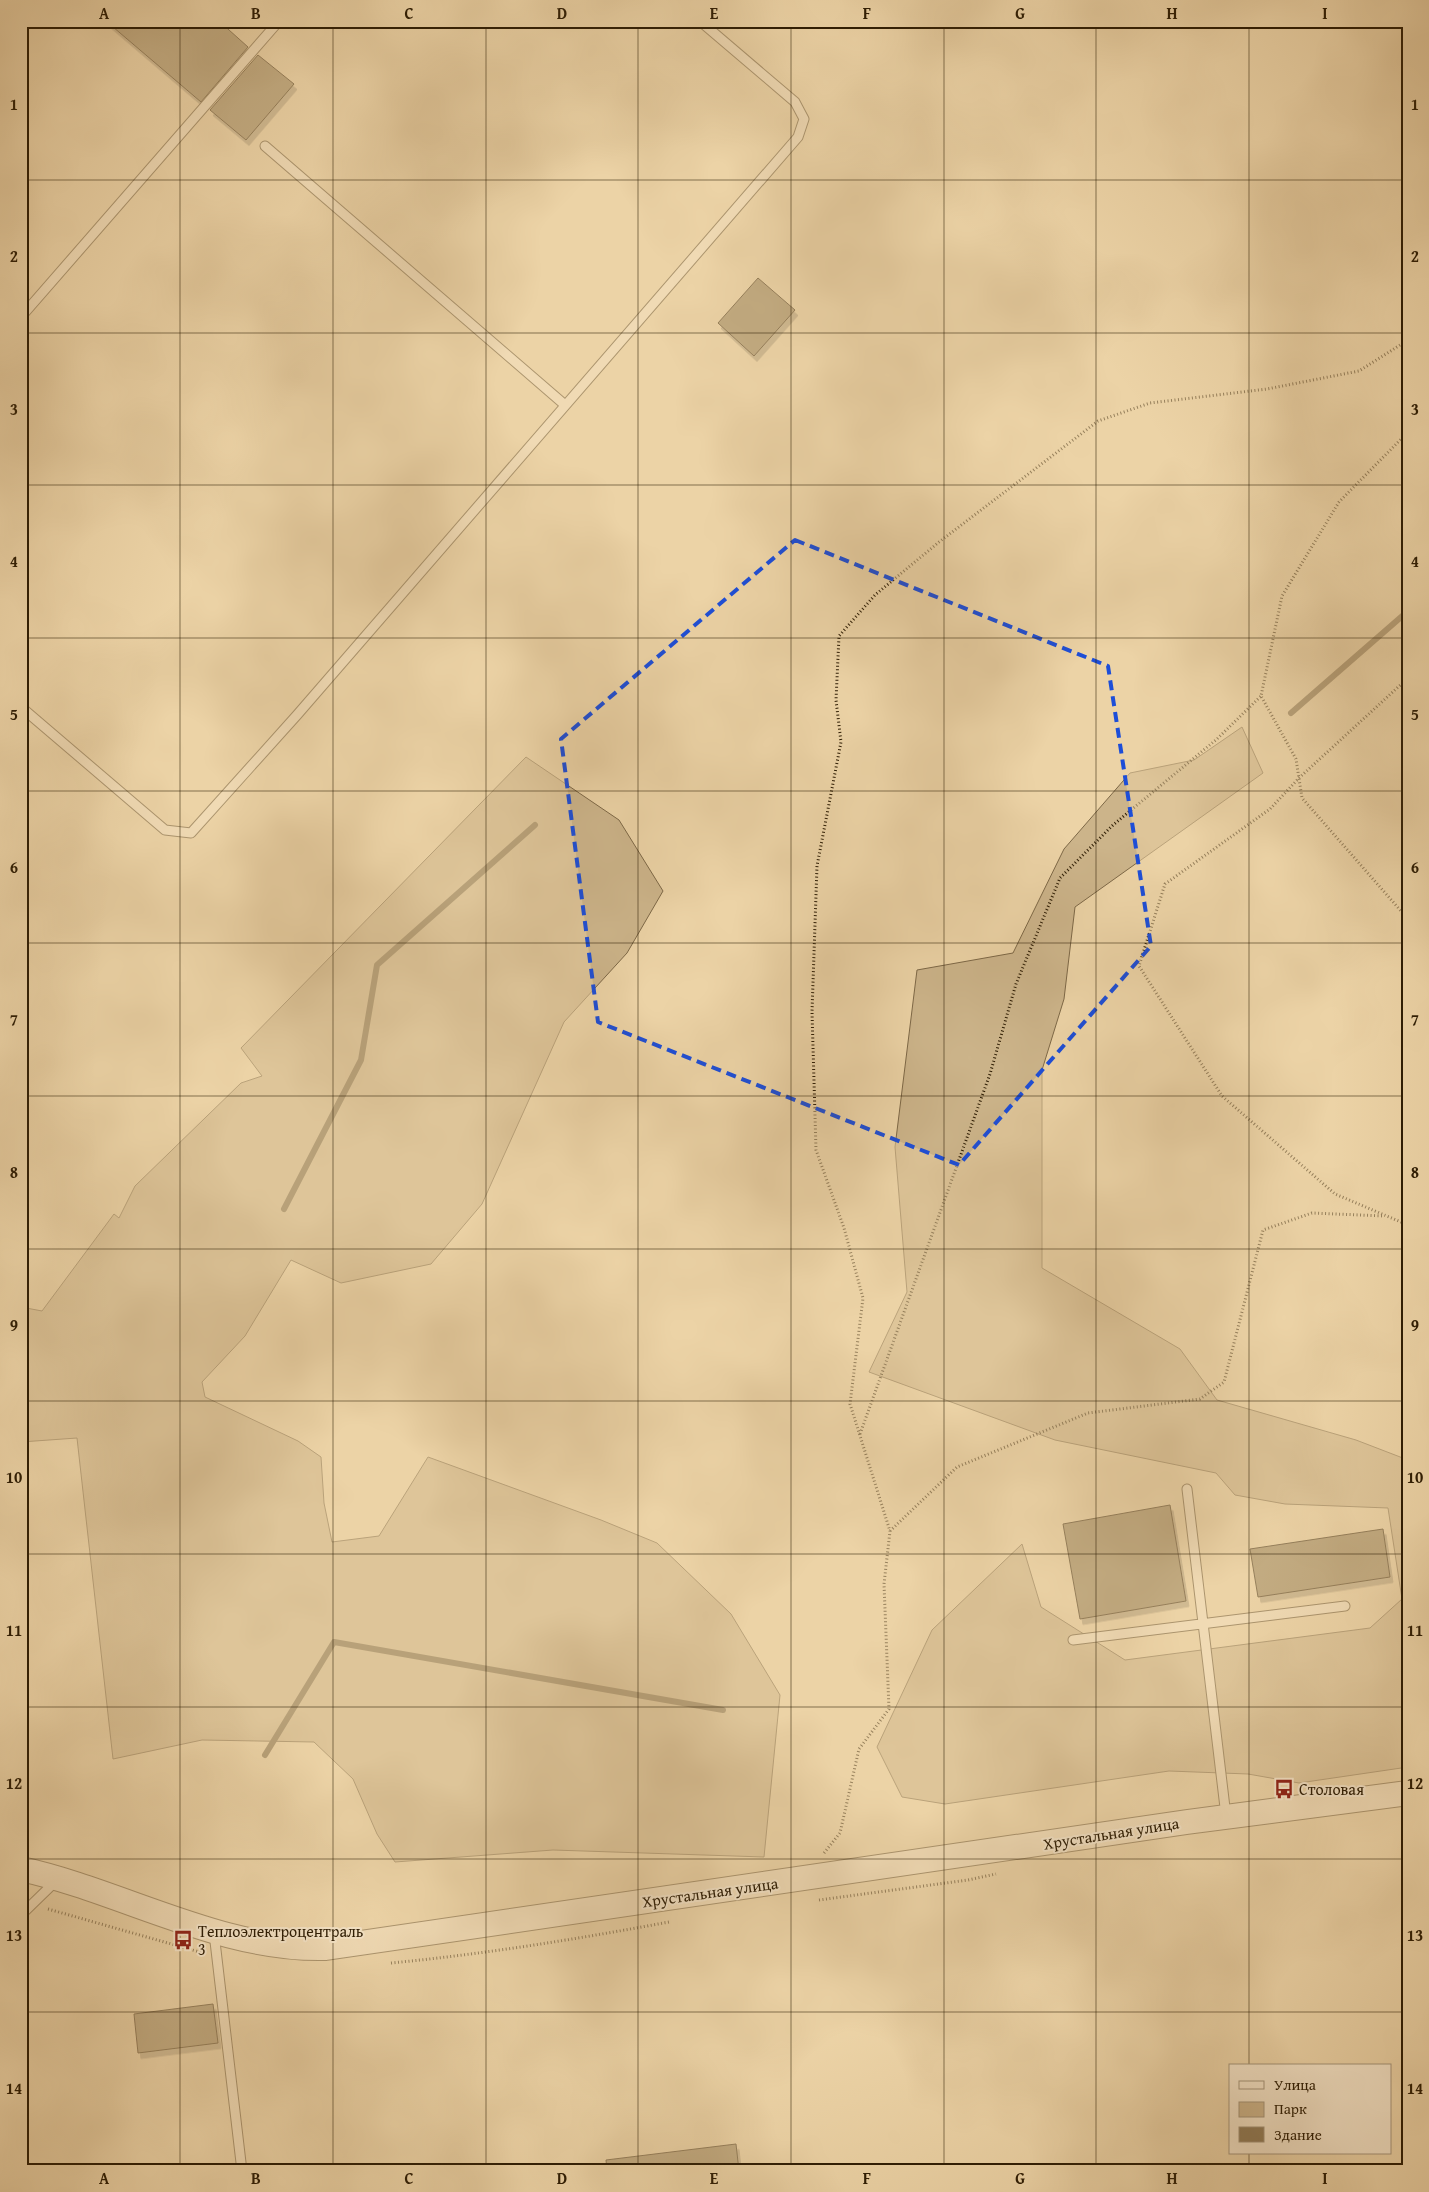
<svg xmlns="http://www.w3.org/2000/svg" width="1429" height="2192" font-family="'Gentium Book Plus',serif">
  <defs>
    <filter id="shadow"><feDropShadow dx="3" dy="5.5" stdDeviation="0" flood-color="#0004"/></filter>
  </defs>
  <rect width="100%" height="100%" fill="#ecd3a6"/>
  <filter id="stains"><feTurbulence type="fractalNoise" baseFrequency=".004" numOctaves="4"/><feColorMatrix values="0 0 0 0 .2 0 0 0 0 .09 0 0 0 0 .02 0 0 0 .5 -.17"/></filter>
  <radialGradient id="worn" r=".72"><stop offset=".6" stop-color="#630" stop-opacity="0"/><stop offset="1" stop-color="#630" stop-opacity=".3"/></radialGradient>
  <path fill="#ccb48a" stroke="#7d6847" d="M1242,727L1263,773L1075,907L1064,999L1042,1070V1268L1180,1349L1217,1400L1356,1440L1408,1460V1767L1299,1783L1248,1774L1169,1771L945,1804L902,1797L877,1747L932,1630L1022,1544L1041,1607L1125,1660L1370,1628L1402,1599L1388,1508L1285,1504L1235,1495L1216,1473L1055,1440L869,1372L907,1292L895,1147L917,970L1013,953L1064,849L1130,773L1194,760Z
    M526,757L619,820L663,891L627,953L564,1022L482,1204L431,1264L341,1283L291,1260L245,1336L202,1382L205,1397L298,1441L321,1457L324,1503L332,1542L379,1536L428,1457L601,1520L657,1543L731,1614L780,1695L764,1857L553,1850L395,1862L377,1834L353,1779L314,1742L202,1740L113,1759L77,1438L21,1442V1307L42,1311L114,1214L119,1218L135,1186L241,1083L262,1076L241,1048Z"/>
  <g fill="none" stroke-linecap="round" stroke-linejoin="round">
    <path stroke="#796544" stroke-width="6" d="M1291,713L1408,611
      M284,1209L361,1060L377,965L535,825
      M265,1755L334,1642L723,1710"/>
  </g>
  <path fill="#917c58" stroke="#2e1d04" filter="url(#shadow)" d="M106,21H219L248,47L201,102Z
    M258,55L294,84L246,140L210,110Z
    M758,278L795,310L754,356L718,323Z
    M1170,1505L1186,1601L1080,1619L1063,1524Z
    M1383,1529L1390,1577L1258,1597L1250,1549Z
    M213,2004L218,2043L138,2053L134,2014Z
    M736,2144L739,2171H607L606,2160Z"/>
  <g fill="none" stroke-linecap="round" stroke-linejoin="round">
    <defs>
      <path id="service" d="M265,146L565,405
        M21,317L279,21
        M21,707L165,830L191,833L297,715L798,137L804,119L795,102L700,21
        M1187,1489L1226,1816
        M1073,1640L1345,1606
        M21,1915L56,1881
        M214,1933L242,2171"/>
      <path id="tertiary" d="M21,1869C122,1891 221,1951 326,1948L1187,1822L1408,1793"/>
    </defs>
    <use href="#service" stroke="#5e4a2c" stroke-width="11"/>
    <use href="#tertiary" stroke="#5e4a2c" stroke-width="26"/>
    <path stroke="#2e1d04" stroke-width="3" stroke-dasharray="1 2.5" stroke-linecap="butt" d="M1408,432L1339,502L1282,596L1261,696L1296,759L1302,798L1408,919
      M1408,678L1299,778L1270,809L1165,884L1139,966L1222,1096L1335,1194L1408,1225
      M860,1434L990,1074L1016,984L1060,878L1113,825L1217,739L1261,696
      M890,1531L957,1467L1088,1413L1200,1399L1224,1382L1263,1230L1312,1213L1384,1216
      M824,1853L840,1833L859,1749L889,1709L884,1584L890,1531L850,1404L863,1298L844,1228L816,1150L812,1012L817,866L841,742L836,700L839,636L875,595L939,542L1098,421L1150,403L1267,389L1359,371L1408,340
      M819,1900L968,1880L996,1874
      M48,1909L203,1953
      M391,1963C485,1954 577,1939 669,1922"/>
    <use href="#service" stroke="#f3e2c5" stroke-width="9"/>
    <use href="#tertiary" stroke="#f3e2c5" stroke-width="24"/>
  </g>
  <path d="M0 0H1429V2192H0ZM795,540L1108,666L1151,946L959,1165L598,1022L561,739Z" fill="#ecd3a6" fill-opacity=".55" fill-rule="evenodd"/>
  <path fill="none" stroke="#1d4ed8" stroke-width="4" stroke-dasharray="10 6" stroke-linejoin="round" d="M795,540L1108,666L1151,946L959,1165L598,1022L561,739Z"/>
  <path fill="none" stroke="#2e1d04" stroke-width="1" stroke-opacity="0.55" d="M180,21V2171M333,21V2171M486,21V2171M638,21V2171M791,21V2171M944,21V2171M1096,21V2171M1249,21V2066M21,180H1408M21,333H1408M21,485H1408M21,638H1408M21,791H1408M21,943H1408M21,1096H1408M21,1249H1408M21,1401H1408M21,1554H1408M21,1707H1408M21,1859H1408M21,2012H1408M1249,2153V2171"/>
  <defs>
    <symbol id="bus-bare" viewBox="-9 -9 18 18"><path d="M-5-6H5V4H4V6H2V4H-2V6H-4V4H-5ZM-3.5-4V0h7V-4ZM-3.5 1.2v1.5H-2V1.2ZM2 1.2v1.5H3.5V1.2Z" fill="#8f2418" stroke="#f3e2c5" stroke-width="2.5" paint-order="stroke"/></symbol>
  </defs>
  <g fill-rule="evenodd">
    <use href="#bus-bare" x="1270" y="1775" width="28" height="28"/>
    <use href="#bus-bare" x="169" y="1926" width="28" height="28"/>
  </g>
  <g text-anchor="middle" stroke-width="4" stroke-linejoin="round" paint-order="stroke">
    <g font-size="16" fill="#2e1d04" stroke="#f3e2c5" text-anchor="start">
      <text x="1299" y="1795">Столовая</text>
      <text x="198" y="1937">Теплоэлектроцентраль<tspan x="198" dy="18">3</tspan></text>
    </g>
    <g font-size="16" fill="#2e1d04" stroke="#f3e2c5">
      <text transform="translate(1111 1833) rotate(-9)" y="6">Хрустальная улица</text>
      <text transform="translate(710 1892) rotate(-8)" y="6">Хрустальная улица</text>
    </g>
  </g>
  <rect width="1429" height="2192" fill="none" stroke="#ecd3a6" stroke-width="55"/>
  <rect x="1229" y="2064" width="162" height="90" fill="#f3e2c5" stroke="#a49378"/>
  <rect x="1239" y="2081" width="25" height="8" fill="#f3e2c5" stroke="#a49378"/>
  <text x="1274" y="2090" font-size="15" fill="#2e1d04">Улица</text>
  <rect x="1239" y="2102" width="25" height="15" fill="#ccb48a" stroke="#a49378"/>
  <text x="1274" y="2114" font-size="15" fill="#2e1d04">Парк</text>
  <rect x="1239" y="2127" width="25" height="15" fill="#917c58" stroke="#a49378"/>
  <text x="1274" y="2140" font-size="15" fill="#2e1d04">Здание</text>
  <rect x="28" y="28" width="1374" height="2136" fill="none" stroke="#2e1d04" stroke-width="2"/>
  <g font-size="16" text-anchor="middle" font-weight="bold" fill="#2e1d04">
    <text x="104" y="19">A</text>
    <text x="256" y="19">B</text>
    <text x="409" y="19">C</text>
    <text x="562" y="19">D</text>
    <text x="714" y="19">E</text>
    <text x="867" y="19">F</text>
    <text x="1020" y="19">G</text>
    <text x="1172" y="19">H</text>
    <text x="1325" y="19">I</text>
    <text x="14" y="110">1</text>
    <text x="1415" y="110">1</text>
    <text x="14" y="262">2</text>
    <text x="1415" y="262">2</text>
    <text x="14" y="415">3</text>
    <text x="1415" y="415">3</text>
    <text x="14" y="567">4</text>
    <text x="1415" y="567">4</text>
    <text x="14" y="720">5</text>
    <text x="1415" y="720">5</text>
    <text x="14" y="873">6</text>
    <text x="1415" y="873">6</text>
    <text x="14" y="1025">7</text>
    <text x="1415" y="1025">7</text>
    <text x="14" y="1178">8</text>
    <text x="1415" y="1178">8</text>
    <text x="14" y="1331">9</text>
    <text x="1415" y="1331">9</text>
    <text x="14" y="1483">10</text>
    <text x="1415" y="1483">10</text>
    <text x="14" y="1636">11</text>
    <text x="1415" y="1636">11</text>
    <text x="14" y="1789">12</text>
    <text x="1415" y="1789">12</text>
    <text x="14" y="1941">13</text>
    <text x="1415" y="1941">13</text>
    <text x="14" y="2094">14</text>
    <text x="1415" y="2094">14</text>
    <text x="104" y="2184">A</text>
    <text x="256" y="2184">B</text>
    <text x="409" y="2184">C</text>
    <text x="562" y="2184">D</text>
    <text x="714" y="2184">E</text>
    <text x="867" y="2184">F</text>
    <text x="1020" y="2184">G</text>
    <text x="1172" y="2184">H</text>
    <text x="1325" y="2184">I</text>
  </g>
  <rect width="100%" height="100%" filter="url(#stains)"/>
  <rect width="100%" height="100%" fill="url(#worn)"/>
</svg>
